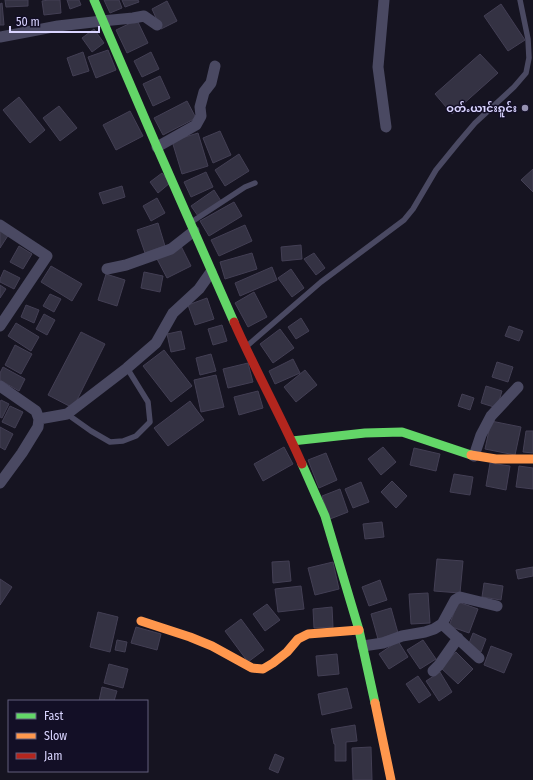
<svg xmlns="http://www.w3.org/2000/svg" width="533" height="780" font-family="'Fira Sans Condensed','Noto Sans Myanmar',sans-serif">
  <rect width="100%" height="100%" fill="#161421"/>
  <path fill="#343243" stroke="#433f54" d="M5,0H28V6L6,7Z
    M49,0H60L61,13L44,15L42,1Z
    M67,0H79L81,5L70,9Z
    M104,0H119L122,8L110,13Z
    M122,0H138L139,2L125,7Z
    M167,1L177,21L161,29L152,9Z
    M2,3L4,25H0V4Z
    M501,4L525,40L508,51L484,16Z
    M137,20L148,43L127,53L116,30Z
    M94,29L104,43L92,52L82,38Z
    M108,50L116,70L96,78L88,57Z
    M83,52L89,71L73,76L67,58Z
    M151,52L159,69L142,77L134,61Z
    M480,54L498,73L452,114L435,94Z
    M160,76L170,98L153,106L143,84Z
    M19,97L45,130L30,143L3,110Z
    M187,101L196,118L163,135L154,118Z
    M59,106L77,128L60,141L43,118Z
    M130,111L143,136L116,150L103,125Z
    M220,131L231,155L213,163L203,138Z
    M198,133L208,166L182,174L172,141Z
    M239,154L249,171L225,186L215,170Z
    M533,169V192L521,180Z
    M206,172L213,187L191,197L184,182Z
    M162,173L170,183L158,193L150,182Z
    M122,186L125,197L103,204L99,193Z
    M214,190L221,201L198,216L191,206Z
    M157,198L165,213L151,221L143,206Z
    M234,202L242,216L209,236L200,221Z
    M158,223L165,246L145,253L137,230Z
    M245,225L252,241L219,256L211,240Z
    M0,229L9,234L0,248Z
    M180,244L191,266L167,278L156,257Z
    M301,245L302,259L282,261L281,247Z
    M19,246L32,254L23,269L10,262Z
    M252,253L257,269L225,279L220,262Z
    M314,253L325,268L316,275L304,259Z
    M51,266L82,284L72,301L41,282Z
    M272,267L277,280L240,296L235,283Z
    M291,269L304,288L292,297L278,278Z
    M4,270L20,278L14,289L0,282V279Z
    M144,272L163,276L160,292L141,288Z
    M106,274L125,280L117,306L98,300Z
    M0,285L6,289L0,298Z
    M254,292L267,317L248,327L235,303Z
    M50,294L61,299L54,312L43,306Z
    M207,298L214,319L195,325L188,305Z
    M26,305L39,310L34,323L21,317Z
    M44,314L55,320L47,335L36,329Z
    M301,318L309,331L296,339L288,327Z
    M16,323L39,337L31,351L8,336Z
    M222,325L227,341L213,345L208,329Z
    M509,326L523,331L519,341L505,336Z
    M280,329L294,348L273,363L260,344Z
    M181,331L185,349L171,352L167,334Z
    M81,332L105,344L73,408L48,395Z
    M15,345L32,354L21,374L5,365Z
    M164,350L192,386L171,402L143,366Z
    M211,354L216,371L200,375L196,358Z
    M293,359L300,373L275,384L269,371Z
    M497,362L513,367L508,382L492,377Z
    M248,363L253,382L228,388L223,369Z
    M3,367L25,379L19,391L0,380V373Z
    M305,370L317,385L296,402L284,387Z
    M216,375L224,407L201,412L194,380Z
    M486,386L502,391L497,408L481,403Z
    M258,391L263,408L239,415L234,397Z
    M462,394L474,398L470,410L458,406Z
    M1,400L9,404L2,418L0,417V402Z
    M190,401L204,420L168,446L154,428Z
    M10,406L23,412L15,428L2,422Z
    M491,421L521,427L515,455L485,449Z
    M0,427L13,434L5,450L0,447Z
    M526,431H533V453L523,452Z
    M284,447L293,464L263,481L254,464Z
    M383,447L396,462L381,475L368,459Z
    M414,448L440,454L436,471L410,465Z
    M326,453L337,480L319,488L308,460Z
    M490,463L510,466L506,490L486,486Z
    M519,466L533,468V489L516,487Z
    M454,474L473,477L470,495L450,492Z
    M392,481L407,496L396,508L381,492Z
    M361,482L369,502L353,508L345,489Z
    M340,489L348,512L330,519L322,496Z
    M382,522L384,537L365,539L363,524Z
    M437,559L463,561L460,593L434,591Z
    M289,561L291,581L273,583L272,562Z
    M333,562L339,589L315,595L308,568Z
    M533,567V576L518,579L516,570Z
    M0,579L12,587L0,605Z
    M380,580L387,600L369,606L362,587Z
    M484,583L503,586L501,600L482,597Z
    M301,586L304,609L278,612L275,589Z
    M428,593L430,623L411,624L409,594Z
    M458,602L478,609L469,633L449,626Z
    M267,604L280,620L265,631L253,614Z
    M332,607L333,627L314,628L313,609Z
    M391,608L398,633L378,639L371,614Z
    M98,612L118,617L110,652L90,647Z
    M241,619L264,650L248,662L225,631Z
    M136,627L161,634L157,650L131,643Z
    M473,633L486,639L481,652L468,646Z
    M117,640L127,642L125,652L115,650Z
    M423,640L436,659L420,669L407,650Z
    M398,641L408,657L389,669L379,654Z
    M491,646L512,654L504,673L484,665Z
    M456,652L473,669L458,684L441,668Z
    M337,654L339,674L318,676L316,656Z
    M109,664L128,669L123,688L104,683Z
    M440,672L452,692L439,701L426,681Z
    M418,676L431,695L419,703L406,684Z
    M102,687L117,691L114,701H99Z
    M347,688L352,708L322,715L318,694Z
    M355,725L357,741L346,742V761H335V744H334L331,729Z
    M371,747L372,780H353L352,748Z
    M275,754L284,758L278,773L269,769Z"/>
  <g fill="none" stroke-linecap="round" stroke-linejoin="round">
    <path stroke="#4a4962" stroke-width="5.5" d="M190,223L245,187L255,183
      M247,346L321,282L404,220L413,209L436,170L458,143L475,123L514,87L526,73L529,58L528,39L520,0
      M67,414L91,431L110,442L123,441L136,436L150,422L148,402L127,368"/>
    <path stroke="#4a4962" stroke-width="11" d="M384,0L378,67L386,127
      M0,37L58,26L102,21L133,18L144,16L157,25
      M157,147L196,125L201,116L200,107L204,92L211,83L215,66
      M0,225L47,256L0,326
      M107,269L126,265L171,249L194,231
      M0,386L36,411L39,419L38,427L22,453L0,483
      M39,419L67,414L127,368L156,343L173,313L199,289L211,272
      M474,456L481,435L491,416L518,387
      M442,624L479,658
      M363,646L383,643L402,636L425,632L434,629L442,624L455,600L460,597L497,606
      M433,671L439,665L458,638"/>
    <path stroke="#63d668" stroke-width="9" d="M94,0L157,147L234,322
      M292,441L365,433L402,432L471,455
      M302,464L325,516L359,630L375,703"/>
    <path stroke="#ff974d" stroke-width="9" d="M471,455L496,459H533
      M141,621L190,637L212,646L252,668L263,669L273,663L287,652L298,639L308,634L359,630
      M375,703L391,780"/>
    <path stroke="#b3261e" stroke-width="9" d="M234,322C255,370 281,416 302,464"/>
  </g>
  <circle fill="#9591b1" stroke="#130f26" stroke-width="1.5" cx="525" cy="108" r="4"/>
  <g text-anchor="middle" stroke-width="3" stroke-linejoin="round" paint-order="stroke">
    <g font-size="11" font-weight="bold" fill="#d9d4ff" stroke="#130f26" text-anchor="end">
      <text x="517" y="112">ဝတ်ႉယၢင်းၵူင်း</text>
    </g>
  </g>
  <rect x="8" y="700" width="140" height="72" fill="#130f26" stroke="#625e7d"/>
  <rect x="16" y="713" width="20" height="6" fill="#63d668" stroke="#625e7d"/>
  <text x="44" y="720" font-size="12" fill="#d9d4ff">Fast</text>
  <rect x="16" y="733" width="20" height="6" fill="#ff974d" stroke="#625e7d"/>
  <text x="44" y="740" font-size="12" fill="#d9d4ff">Slow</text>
  <rect x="16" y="753" width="20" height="6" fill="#b3261e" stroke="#625e7d"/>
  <text x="44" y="760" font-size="12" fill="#d9d4ff">Jam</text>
  <path d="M10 26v6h89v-6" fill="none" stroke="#d9d4ff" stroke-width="2"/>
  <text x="16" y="26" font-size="12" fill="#d9d4ff" stroke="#130f26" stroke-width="3" paint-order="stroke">50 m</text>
</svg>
